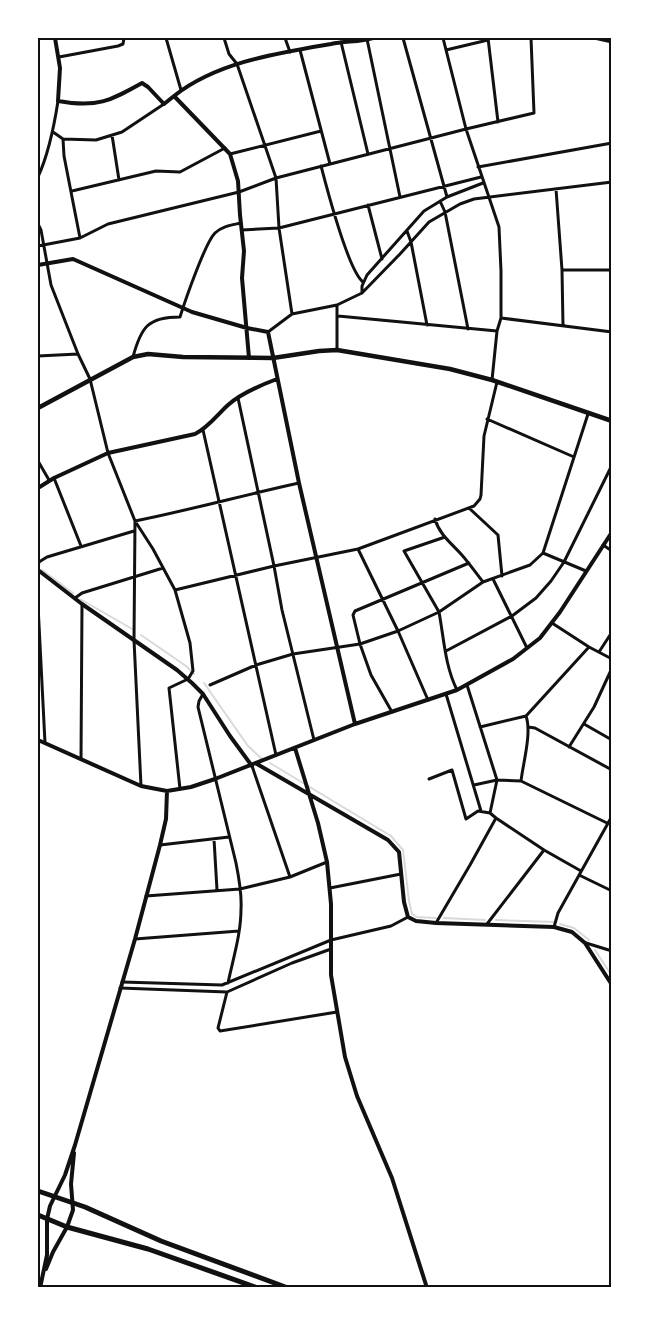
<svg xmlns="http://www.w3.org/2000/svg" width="649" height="1325" font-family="'DejaVu Sans',sans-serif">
  <rect width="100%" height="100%" fill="#fff"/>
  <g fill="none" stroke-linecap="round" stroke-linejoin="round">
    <path stroke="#d9d9d9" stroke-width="2" d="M42,570L73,593
      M80,599L134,630
      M141,635L186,666L194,674
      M204,683L248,746L262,759
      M270,763L391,836L403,850L409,901L412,914L417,917L436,918
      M444,918L485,920
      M496,920L555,922
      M560,924L574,928L589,940
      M595,950L612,976"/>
    <path stroke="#111" stroke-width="3" d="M166,38L181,90
      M224,38L229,54L237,64L276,178L279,228L292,314
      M285,38L290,52
      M403,38L447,197
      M443,38L466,129L499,227L501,271V318L497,331L492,380
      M488,38L498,122
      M594,38L612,42
      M367,39L400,197
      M341,42L368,154
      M300,50L330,164
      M446,50L488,40
      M59,57L118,46L123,44L124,38
      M53,132L63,139L64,156L80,238
      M112,135L119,180
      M63,139L96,140L122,132L164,104
      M230,154L321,131
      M321,166C327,189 348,270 363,282
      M478,167L612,143
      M38,177C49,153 54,127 58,101
      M556,189L562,270L563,326
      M72,191L156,171L180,172L225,148
      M440,201L445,212L468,329
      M368,205L382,259
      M38,224L41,230L51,285L78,354L90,379L108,453L135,521L153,549L175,590L190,643L193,671L188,679L169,688L180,789
      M242,230L279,228L481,177
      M407,231L411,242L427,325
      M38,246L80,238L108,224L239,192L276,178L466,129L534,113L531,38
      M562,270H612
      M362,293V286L367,275L424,211L447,197L483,183
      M338,316L497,331
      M501,318L612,332
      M268,332L292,314L337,305
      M337,350V305L362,293L400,254L429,222L460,204L474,199L612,182
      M38,356L78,354
      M133,357C141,327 148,317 180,317C185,301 205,243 215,233C222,226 232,225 241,223
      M238,398L274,566L282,610L314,740
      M487,419L574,457
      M203,430L276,755
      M38,461L49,480
      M54,478L81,546
      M470,509L498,535L502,576
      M435,519C439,534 451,543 461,554C469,563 476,573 483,582L530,565L543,553L588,414
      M603,545L612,551
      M358,549L398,631L428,700
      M543,553L586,571
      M38,566L39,562L47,557L134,531
      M493,579L527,648
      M175,590L274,566L358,549L474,506L480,499L481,495L484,436L497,382
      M75,598L82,593L163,568
      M38,605L45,743
      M552,623L589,647L612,659
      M446,651L512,616L536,598L551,581L564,562L612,465
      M599,652L612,632
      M210,685L256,665L293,654L360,644L398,631L439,612L404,551L445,537
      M467,685L497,780L490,813L496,818L544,850L581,871
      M457,690C445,666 444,639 439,612L483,582
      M203,694L199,701L198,707L236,863C239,878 242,894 241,909C241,934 233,959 228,983
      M446,694L481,811
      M392,712L371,675L360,644L353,615L355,611L469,563
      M584,724L612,740
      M480,727L526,716L589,647
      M528,727L535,728L612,770
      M569,747L594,707L612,668
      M81,759L82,604
      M252,766L290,877
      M429,779L452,770L466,819L478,811L490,813
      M521,781L607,823
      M474,785L497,780L521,781C523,763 532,733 526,716
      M141,786L134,640L135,521C190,510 244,495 299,483
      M214,839L217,890
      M160,845L229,837
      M579,875L612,891
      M330,888L401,874
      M146,896L240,889L290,877L327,862
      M436,923L470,865L496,818
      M487,924L544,850
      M554,927L558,913L612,816
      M135,939L239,931
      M586,943L612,951
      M331,949L292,963L227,992L218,1028L220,1031L337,1012
      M122,982L222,985L331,940L391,926L408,917
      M120,988L227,992"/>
    <path stroke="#111" stroke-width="4" d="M55,38L60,68L58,101C97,108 110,101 142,83L148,87L164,104L174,96L230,154L238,181L240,215L244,251L242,278L249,358
      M174,96C217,62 278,53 331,44C345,41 360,42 373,38
      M38,265L73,259L192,312L247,328L268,332L299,483L355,724
      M38,488L54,478L108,453L195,434C208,428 217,415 228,405C241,393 261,385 277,379
      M38,570L82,604L177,670L192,683L203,694L230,736L252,766
      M38,740L141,786L167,791L191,787L215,779L355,724L457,690L513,659L540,638L560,612L612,532
      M295,748L318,823L327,862L331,904V975L345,1057L357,1096L392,1178L427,1288
      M257,764L388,840L399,852L404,902L408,917L416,921L436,923L554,927L572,932L585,943L612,985
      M46,1269L53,1252L67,1227L73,1210L71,1184L74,1153
      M40,1288L47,1255V1219L50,1206L65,1175L75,1145L135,939L160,845L166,819L167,791"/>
    <path stroke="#111" stroke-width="4.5" d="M38,408L133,357L148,354L183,357L273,358L319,351L337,350L450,369L492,380L612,421"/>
    <path stroke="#111" stroke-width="5" d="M38,1191L85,1207L161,1241L288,1288
      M38,1215L67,1227L148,1249L258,1288"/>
  </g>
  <rect width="649" height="1325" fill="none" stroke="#ffffff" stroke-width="78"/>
  <rect x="39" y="39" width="571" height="1247" fill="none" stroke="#111" stroke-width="2"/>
</svg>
